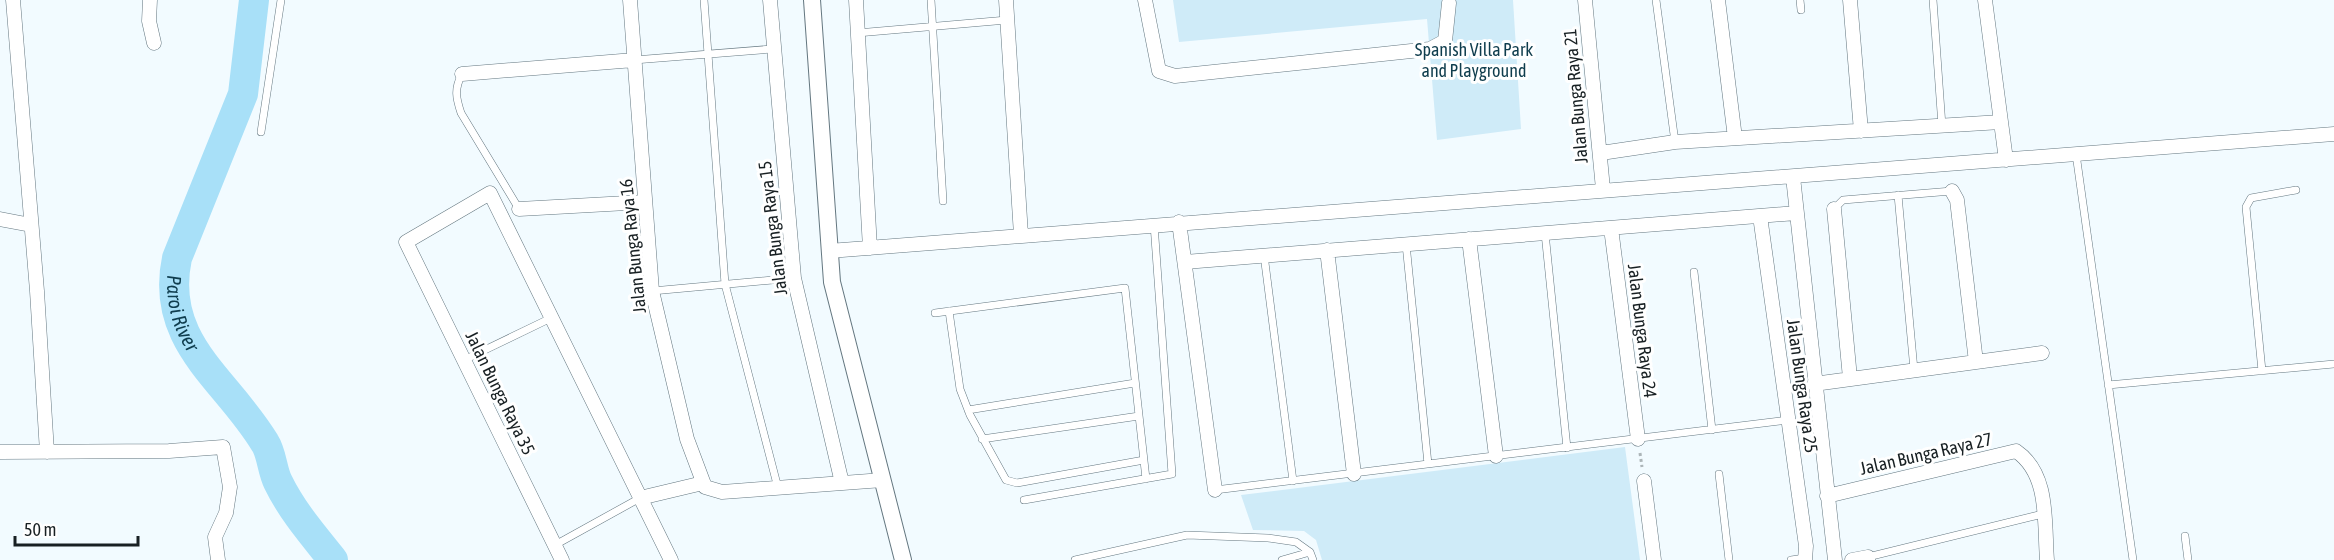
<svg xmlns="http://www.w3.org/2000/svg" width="2334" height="560" font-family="'Asap Condensed',sans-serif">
  <rect width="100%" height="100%" fill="#f2fbff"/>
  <path fill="#cfebf8" d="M1173,0H1513L1521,129L1437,140L1427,19L1179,42Z
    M1625,447L1640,560H1322L1316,540L1304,531L1253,530L1241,495Z"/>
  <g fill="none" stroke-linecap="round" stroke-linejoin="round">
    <path stroke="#a8e0f8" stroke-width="30" id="s1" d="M254,0L243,94L177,258C159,343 227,379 265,443C272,454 272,470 278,482C292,511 313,535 333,560"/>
    <defs>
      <path id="service" d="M704,0L725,284L778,488
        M931,0L943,201
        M1656,0L1675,142
        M1800,0L1801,10
        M1933,0L1942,126
        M857,33L1007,20
        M634,60L772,49
        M462,74C454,89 456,98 461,113L519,209
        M261,132L281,0
        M2076,154L2133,560
        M1898,195L1914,370
        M1834,209L1843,200L1952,191
        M1545,233L1567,448
        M1406,244L1428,464
        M1264,255L1293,481
        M1694,272L1712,430
        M652,291L794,278
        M949,311L960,389L970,415L1006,480L1017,483L1144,460
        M935,313L1125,288L1146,479
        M464,360L551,318
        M2262,371L2246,207L2251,198L2296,190
        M2108,385L2334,364
        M968,410L1135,383
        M982,439L1139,416
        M1719,474L1729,560
        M1215,490L1788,420
        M1024,500L1172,474L1154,224
        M2185,536L2188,560
        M555,545L640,498
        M1868,557L2043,514
        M1075,560L1187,535L1268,538L1296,542L1310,552L1313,560
        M1282,560L1310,552
        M1791,560L1805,558"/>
      <path id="minor" d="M13,0L37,291L47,452
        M150,0L149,21L154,43
        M630,0L652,291L687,439L705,487L722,492L883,480
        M770,0L794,278L842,483
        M856,0L870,248
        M1006,0L1021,235
        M1145,0L1159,71L1175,76L1430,49L1445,41L1449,3
        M1585,0L1603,189
        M1718,0L1735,138
        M1850,0L1861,131
        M1985,0L2006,160
        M462,74L634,60
        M1601,153L1675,142L2001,122
        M1793,177L1835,560
        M1952,191L1957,200L1976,362
        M519,209L645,202
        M1834,209L1850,378
        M1760,216L1806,546L1805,560
        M0,219L31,225
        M1179,222L1215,490
        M1611,228L1638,439
        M1469,239L1496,456
        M1327,250L1354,474
        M829,251L2334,134
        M1185,262L1796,213
        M1814,384L2042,353
        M0,452L169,451L223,447L230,487L226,513L215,537L218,560
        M1644,481L1654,560
        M1827,496L2016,451C2050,474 2044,523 2047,560
        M640,498L703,483
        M562,560L406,242L490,193L671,560
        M1852,560L1868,557V560"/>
      <path id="tertiary" d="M812,0L832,282L903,560"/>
    </defs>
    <use href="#service" stroke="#647780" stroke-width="8"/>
    <use href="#minor" stroke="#647780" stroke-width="15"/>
    <use href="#tertiary" stroke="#647780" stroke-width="18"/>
    <path stroke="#acb5b8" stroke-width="3" stroke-dasharray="3 3" stroke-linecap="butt" d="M1640,453L1642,467"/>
    <use href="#service" stroke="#fff" stroke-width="7"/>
    <use href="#minor" stroke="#fff" stroke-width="14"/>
    <use href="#tertiary" stroke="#fff" stroke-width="16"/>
  </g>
  <g text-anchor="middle" stroke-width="6" stroke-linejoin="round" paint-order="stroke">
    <g font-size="18" fill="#0f3d4d" stroke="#fff">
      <text x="1474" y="56">Spanish Villa Park<tspan x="1474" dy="21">and Playground</tspan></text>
    </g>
    <g font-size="18" fill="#182023" stroke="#fff">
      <text transform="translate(1576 96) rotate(-95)" y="6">Jalan Bunga Raya 21</text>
      <text transform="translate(773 228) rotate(-97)" y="6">Jalan Bunga Raya 15</text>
      <text transform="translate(633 246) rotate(-96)" y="6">Jalan Bunga Raya 16</text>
      <text transform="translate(1642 331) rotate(83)" y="6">Jalan Bunga Raya 24</text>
      <text transform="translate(1802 386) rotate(82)" y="6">Jalan Bunga Raya 25</text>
      <text transform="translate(500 393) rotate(64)" y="6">Jalan Bunga Raya 35</text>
      <text transform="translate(1926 454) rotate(-13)" y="6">Jalan Bunga Raya 27</text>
    </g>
    <g font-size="20" font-style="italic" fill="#0f3d4e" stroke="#fff">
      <text dy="7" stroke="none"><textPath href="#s1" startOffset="328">Paroi River</textPath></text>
    </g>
  </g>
  <path d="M15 536v9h123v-9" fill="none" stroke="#182023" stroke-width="3"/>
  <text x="24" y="536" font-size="18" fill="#182023" stroke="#ffffff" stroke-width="4.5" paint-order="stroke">50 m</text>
</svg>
